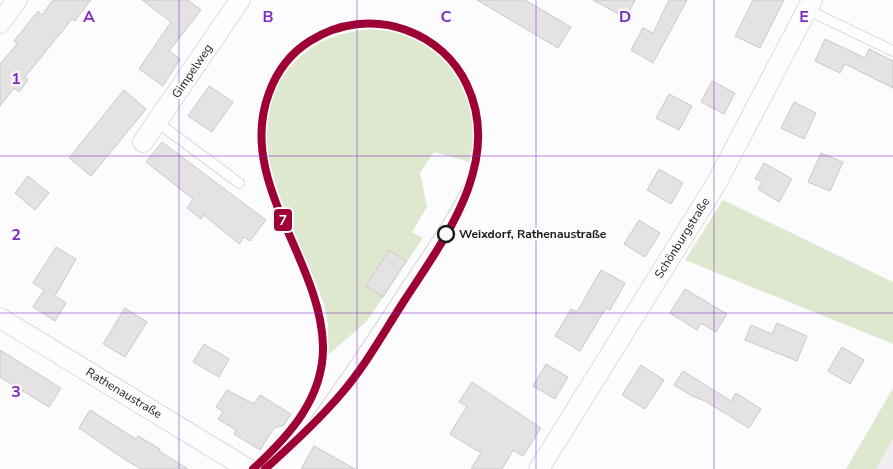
<svg xmlns="http://www.w3.org/2000/svg" width="893" height="469" font-family="'Nunito Sans',sans-serif">
  <rect width="100%" height="100%" fill="#fcfbfd"/>
  <path fill="#f1edf3" d="M893,439V469H876Z"/>
  <path fill="#dee8cf" d="M371,29C385,30 399,32 412,38C459,59 484,113 469,162L434,152L420,173L427,207L412,232L423,238L367,321L328,355C328,340 329,324 325,309C305,239 232,142 286,72C310,42 334,33 371,29Z
    M723,200L893,282V344L685,260Z
    M893,388V439L876,469H846Z"/>
  <path fill="#e4e2e2" stroke="#cac9c9" d="M53,0H91L75,21L72,19L25,77L28,80L19,92L14,88L0,106V64L17,44L14,41L38,11L42,15Z
    M142,0H188L201,10L169,51L180,59L163,86L139,69L171,22Z
    M477,0H525L571,27L558,48Z
    M593,0H635L626,18Z
    M669,0H687L653,63L631,50L643,28L653,33Z
    M753,0H784L760,48L735,36Z
    M825,39L865,58L869,49L893,61V88L845,64L840,73L815,61Z
    M712,81L735,93L724,114L701,102Z
    M209,86L233,102L212,132L188,116Z
    M124,90L146,109L91,176L69,158Z
    M669,94L692,106L679,130L656,118Z
    M794,102L816,113L804,139L781,128Z
    M162,142L266,220L250,241L244,237L239,244L204,215L201,219L187,208L193,199L146,162Z
    M821,153L843,162L830,191L808,182Z
    M764,163L792,179L779,202L758,189L762,182L755,179Z
    M659,169L683,183L671,204L647,190Z
    M28,176L49,193L35,210L15,193Z
    M639,220L660,233L645,257L624,244Z
    M56,247L76,259L55,296L66,303L55,321L33,307L44,290L33,283Z
    M389,250L406,261L383,297L366,286Z
    M601,270L625,283L610,310L606,308L580,351L555,336L571,309L577,312Z
    M685,289L727,314L716,332L701,323L697,330L670,313Z
    M125,308L147,322L125,357L103,344Z
    M777,323L807,336L797,361L745,340L751,325L772,334Z
    M204,344L229,359L219,377L193,362Z
    M842,347L864,360L850,384L828,371Z
    M0,350L61,388L49,407L0,377Z
    M546,364L568,377L555,399L533,386Z
    M641,365L664,380L645,409L622,395Z
    M683,371L731,401L736,393L761,409L749,428L705,401L692,396L674,385Z
    M472,382L541,428L523,456L513,450L502,469H471L481,453L450,434L467,406L459,402Z
    M227,390L254,404L260,395L291,414L284,425L274,428L260,450L234,434L236,430L218,419L223,412L216,407Z
    M90,410L136,439L138,436L160,449L159,451L188,469H141L124,459L79,428Z
    M314,446L355,469H301Z"/>
  <g fill="none" stroke-linecap="round" stroke-linejoin="round">
    <defs>
      <path id="service" d="M808,10L893,51
        M157,122L239,183"/>
      <path id="minor" d="M0,23L17,0
        M143,142L240,0
        M0,318L248,469
        M539,469L716,184L812,0"/>
    </defs>
    <use href="#service" stroke="#bfbec0" stroke-width="11"/>
    <use href="#minor" stroke="#bfbec0" stroke-width="21"/>
    <use href="#service" stroke="#fffeff" stroke-width="10"/>
    <use href="#minor" stroke="#fffeff" stroke-width="20"/>
    <path stroke="#cccbcd" stroke-width="1" d="M291,445C331,392 367,338 403,282C429,243 456,205 475,162"/>
    <defs>
      <path id="tram-1" d="M253,469C289,436 324,398 323,346C321,259 236,181 269,93C277,71 289,54 310,41C338,23 374,18 406,30C433,40 455,59 467,85C503,162 445,238 404,301C384,332 366,365 341,394C318,421 292,445 265,469"/>
    </defs>
    <use href="#tram-1" stroke="#fdfafe" stroke-width="11"/>
    <use href="#tram-1" stroke="#9e0234" stroke-width="8"/>
  </g>
  <path fill="none" stroke="#7b2cbf" stroke-width="1" stroke-opacity="0.55" d="M179,0V469M357,0V469M536,0V469M714,0V469M0,156H893M0,313H893"/>
  <circle fill="#fdfafe" stroke="#1c1b1d" stroke-width="2.5" cx="446" cy="234" r="8"/>
  <g text-anchor="middle" stroke-width="4.5" stroke-linejoin="round" paint-order="stroke">
    <g font-size="12" fill="#1c1b1d" stroke="#fdfafe">
      <text transform="translate(192 71) rotate(-56)" y="4">Gimpelweg</text>
      <text transform="translate(682 238) rotate(-58)" y="4">Schönburgstraße</text>
      <text transform="translate(124 393) rotate(31)" y="4">Rathenaustraße</text>
    </g>
    <g font-size="12" font-weight="bold" fill="#1c1b1d" stroke="#fdfafe" text-anchor="start">
      <text x="459" y="238">Weixdorf, Rathenaustraße</text>
    </g>
  </g>
  <g font-size="16" text-anchor="middle" font-weight="bold" fill="#7b2cbf" stroke="#fdfafe" stroke-width="4.5" stroke-linejoin="round" paint-order="stroke">
    <text x="89" y="22">A</text>
    <text x="268" y="22">B</text>
    <text x="446" y="22">C</text>
    <text x="625" y="22">D</text>
    <text x="804" y="22">E</text>
    <text x="16" y="84">1</text>
    <text x="16" y="240">2</text>
    <text x="16" y="397">3</text>
  </g>
  <rect stroke="#fdfafe" stroke-width="2" x="273" y="208" width="20" height="24" rx="5" fill="#9e0234"/>
  <g font-size="14" text-anchor="middle" font-weight="bold" fill="#fff">
    <text x="283" y="225">7</text>
  </g>
</svg>
